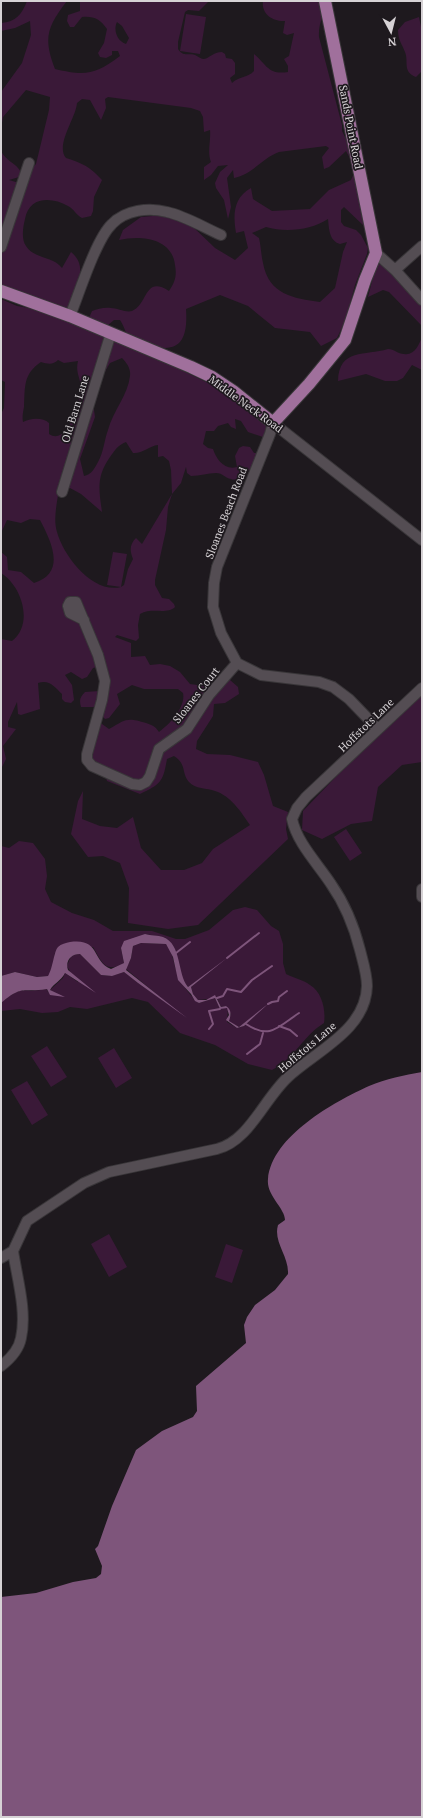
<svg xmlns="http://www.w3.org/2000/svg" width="423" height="1818" font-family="'PT Serif',serif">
  <rect width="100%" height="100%" fill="#1e191e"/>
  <path fill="#3a1938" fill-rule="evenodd" d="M27,1H67C47,27 43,38 55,69C85,76 95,75 120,56L118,51H112V55L106,58L100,57L98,53L104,43L107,29C100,19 94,16 82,17L74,27H70L67,21L68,15L80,11V1H209L199,11L188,10L185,12L178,42V49C183,57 188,53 195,55C199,57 201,59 204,59C210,58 213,52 222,52L225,54L226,58L232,59L235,63V74L230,78L232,83C239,76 248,78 254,71V54C267,65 268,75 288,72V66L284,59L289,56L294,33L287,35L283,33L285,21C273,22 261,14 263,1H323C325,15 318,23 319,37L342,125V131L351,149L352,162L346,151L329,167L324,169L322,157L329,148L326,146L279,152C262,158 252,175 234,178L233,170L227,178L231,207L228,219L224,200L216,188L215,183L220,172L228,165L218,166L211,175L204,180V167L211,162C207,152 211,141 210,130L204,132L203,117L200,111L191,108L108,97L105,99L106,108L101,120L90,100L82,99L77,103C76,118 55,145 66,158C84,164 89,166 102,180L94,197L93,211L91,216L82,218C76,215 74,209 68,206C52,197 29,196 25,219C23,227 21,239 26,246C34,259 53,256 62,268L71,252C90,267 75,291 69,308L66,309L1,288V243L4,227L1,230V151C6,161 16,163 21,172L19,177L9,180L19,183L36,164L49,110L50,97L26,90L3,117L1,129V92L22,63L31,35L30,21L15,28L1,31V23C16,22 22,14 27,1ZM117,22L122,26L129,38L126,44C117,41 113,30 117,22Z
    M186,14L206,17L200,54L180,51Z
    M419,17L422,32V71L416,77C402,72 409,61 405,52C402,44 398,40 398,30L405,22Z
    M355,171L364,226L344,207L341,210V222L344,226L356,230L361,235L368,248L367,254L355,285L346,319L337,338L321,346L310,332L275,328L248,306L220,295L186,309C188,338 181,355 149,345C144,344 138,343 134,340C125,336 125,327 120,320H114L107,326L145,355L175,367L229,393L267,425L266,438L248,432L241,421L235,419L236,429L231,427L228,423L218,426L214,431H206L203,444L208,448L213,449C216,459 225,471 237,467L235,456L239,448L243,446L250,447L254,453H257C258,463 241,483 231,479C225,478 223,473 216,473C208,473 200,476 191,476L187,473L186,467L181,483L172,494L168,507L166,530L155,580V585L162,598L169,599L174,604L175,607C167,615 152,607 140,614L138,625L139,638L136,641L117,635L115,637L131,643V657L145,656L150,665L160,664L170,666L180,672L190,684L211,687L217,682L209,681L210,676L217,675L220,677L222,672L225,671L230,675V680L238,687L239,694L225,703L214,704L213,716L197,741L196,749L207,754L230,755L258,762L264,775L273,806L288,812L286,829L288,839L198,925L168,929L128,923L129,888L120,863L103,856L88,857L71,834L78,801L83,791L82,819L100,826L117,828L133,817L141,848L161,870H184L202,863L213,849L250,825C241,812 231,796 215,791C207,788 195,789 189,782C181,773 187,764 174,756L167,759C163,782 161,784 140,794L107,781L103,768L89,758L99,725L102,724L109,729C126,719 127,717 146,723C152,725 155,726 159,732C170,724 186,707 183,693L178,689H144L132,685L117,694L120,704L109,718L105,719L94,707H81C79,700 80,697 85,692L100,691L107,687L97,667L93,668L87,677L82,679L71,672L65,675L72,685L74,700L71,703L65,702L62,699V694C55,687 49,679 38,683L40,709L21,715L18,714L17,702L8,722V727L16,729L3,746L6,759L1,769V639L12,641C34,624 22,586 1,573V552L7,557L8,570L21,572L34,583C67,573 51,541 40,520L30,519L21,523L7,520L1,533V414L4,408L5,382L1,380V299L17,306L89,318L92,311C98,309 104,307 111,308C117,308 126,313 132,311C148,305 144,275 169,291C175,282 177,276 175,265C172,238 141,235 119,240L123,230L141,217L164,215L190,224L215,248L235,260L248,248L244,231L236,233C233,215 233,198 251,188L253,199L272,211L310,209L329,190L351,180ZM328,219C329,228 329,241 340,244L347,242L343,252L335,288L320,302C293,298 269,295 263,263C261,255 261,246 259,238L252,233L266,227C286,233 311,230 328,219ZM122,358C127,363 131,369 130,376C128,395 113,411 108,430C104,441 104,451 98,462C95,468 91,475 84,476L80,459L95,417L93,403L103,375L110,363ZM58,360L64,363L78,361C75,373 81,378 81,389C80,400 68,447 49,434V423C43,417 30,418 23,422C22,417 23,412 24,407C25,387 23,374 41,362C48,364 53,365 58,360ZM126,442L133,453C142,454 149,446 158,445V457L163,456L169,461L171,470L172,494L142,544L136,538C129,545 130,551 133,559L128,569L124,585L121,587L127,554L113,552L107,585L121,587C93,594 64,557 57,532C53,519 57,503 59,489L70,488L81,494L102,512C99,490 96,477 110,457C115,450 118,445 126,442Z
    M378,258L422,307V326L389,292L383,290L368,297Z
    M422,337V370L412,365L403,378L397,381H385L366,374L338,381C339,348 365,356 388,349C394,349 398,354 404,354C414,356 419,345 422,337Z
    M422,693V762L402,765L378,787L372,821L351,824L322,839L302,830L303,811L351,761Z
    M346,829L362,853L350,861L334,837Z
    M19,841L33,843L45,859L47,876L45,889L51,902L72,913L94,920L113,931H152L176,939H185L209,930L233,910L245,907L257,910L271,926L279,931L283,944V963L286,974C294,978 304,980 310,985C322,992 326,1010 324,1023C304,1035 294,1059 272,1070L248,1064L215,1045L180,1033L148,1002L132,998L87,1009L70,1007L58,1012L42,1013L20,1009L1,1011V1003C23,984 23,994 47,989L48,992L56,994L50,990L63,978L65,973L78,982V979L72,975L67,966C70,958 71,954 80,954L101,975L111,976L124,972L138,983L171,1006L126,969L131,958L133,946L141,943L166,944C173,953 173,960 176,970C179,981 191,997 199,1003L215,998L220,1009L226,1007L228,1009L227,1022L237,1028L244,1026L260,1011L239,1027L228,1021L231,1014L226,1006L221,1007L217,998L198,1000L193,994L191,987L212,970L188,987L182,979L176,953L166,938L145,934L121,948L124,963C105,974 102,962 93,947L55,953L53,967L49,976L37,977L15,972L1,976V846L9,848Z
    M47,1046L67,1077L51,1087L31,1056Z
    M114,1048L132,1078L116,1088L98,1058Z
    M27,1081L48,1115L32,1125L11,1090Z
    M109,1234L127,1267L109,1277L91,1244Z
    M226,1244L243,1250L232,1283L215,1277Z"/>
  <path fill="#7e557b" d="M145,934C151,936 158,935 163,937C182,944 177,974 188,987L227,958L191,987L193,994L198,1000H206L215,995L221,1007L226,1006C232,1010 231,1015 229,1021L239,1027L264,1007L268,1004L244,1026L237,1028L226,1020L229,1015L227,1008L220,1009L215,998L199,1003L195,1001L191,994L178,980L173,957L166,944L141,943L133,946L131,958L126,970L187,1018L138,983L124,972L112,976L101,975L80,954C71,954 65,961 68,970L96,993L65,973C61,981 54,983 50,990L65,997L50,995L47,989C23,993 23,984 1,1003V976L15,972L37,977L48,976C53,968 54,951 58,947C61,944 66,943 70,942C101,938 91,961 111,969L124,963L121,948L124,941Z
    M422,1072V1817H1V1597L36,1593L73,1582L96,1578L101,1574L102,1566L95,1549L98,1546L112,1506L136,1450L162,1431L193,1417L197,1411L196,1386L246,1343L244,1325L247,1317L255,1305L275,1290L288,1274C289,1256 273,1242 278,1225L285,1220C285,1208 266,1195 268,1179C272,1136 334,1102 369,1086C386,1079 404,1075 422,1072Z"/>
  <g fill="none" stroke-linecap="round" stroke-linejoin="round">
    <path stroke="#7e557b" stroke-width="2" d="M176,953L190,942
      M227,958L259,933
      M217,998L223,996L227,989L241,992L252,980L272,966
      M268,1004L272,1002L278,1001L279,997L287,991
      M246,1024C270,1040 278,1027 299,1013
      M279,1026L290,1030L297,1036
      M209,1029L213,1024L209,1011L220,1009
      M247,1054L260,1044L263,1033"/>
    <defs>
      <path id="minor" d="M1,247L29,163
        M376,253L395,270L422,300
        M395,270L422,246
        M70,316C79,294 96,239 112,224C125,210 149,207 167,212C185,216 203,227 221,235
        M62,492L111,333
        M84,620L70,613L68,606L70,602H76L98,655L105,681L102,700L87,754V760L92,766L132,784L140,785L146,782L150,776L159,749L187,729L209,695L237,663
        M378,729L349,699L333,687L319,682L261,675L237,663L221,633L213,607L214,583L217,567L270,434L273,423L422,540
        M422,889V897
        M1,1258L13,1251L27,1221L84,1183L109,1172L217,1149C249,1141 264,1099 288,1077C316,1051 366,1030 367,986C367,974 363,962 360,950C354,926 345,904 331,884C318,864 297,843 292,819L297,808L306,797L422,688
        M1,1366C10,1359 19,1349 21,1338C27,1311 17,1278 13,1251"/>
      <path id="major" d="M1,291L70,316L191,367L212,377L233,391L273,423L309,384L345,340L365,280L376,253L325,1"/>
    </defs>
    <use href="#minor" stroke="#393639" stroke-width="12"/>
    <use href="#major" stroke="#393639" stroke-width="14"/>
    <use href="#minor" stroke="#544d53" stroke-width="10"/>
    <use href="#major" stroke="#a0709c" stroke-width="12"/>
  </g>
  <g text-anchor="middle" stroke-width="3.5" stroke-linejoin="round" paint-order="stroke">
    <g font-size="11" fill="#d6d2d5" stroke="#1e191e">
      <text transform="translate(351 127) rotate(79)" y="4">Sands Point Road</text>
      <text transform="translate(246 404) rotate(36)" y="4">Middle Neck Road</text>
      <text transform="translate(75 409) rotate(-73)" y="4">Old Barn Lane</text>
      <text transform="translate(226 513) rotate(-69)" y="4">Sloanes Beach Road</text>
      <text transform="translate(196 695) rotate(-52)" y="4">Sloanes Court</text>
      <text transform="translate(366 725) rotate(-44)" y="4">Hoffstots Lane</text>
      <text transform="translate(307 1047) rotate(-40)" y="4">Hoffstots Lane</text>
    </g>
  </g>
  <rect width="423" height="1818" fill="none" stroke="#d6d2d5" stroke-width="4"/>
  <g transform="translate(391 32) rotate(173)" stroke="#1e191e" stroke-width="3" paint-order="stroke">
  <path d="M0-3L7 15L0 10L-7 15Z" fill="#d6d2d5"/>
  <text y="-6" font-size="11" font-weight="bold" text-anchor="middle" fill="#d6d2d5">N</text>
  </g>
</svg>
